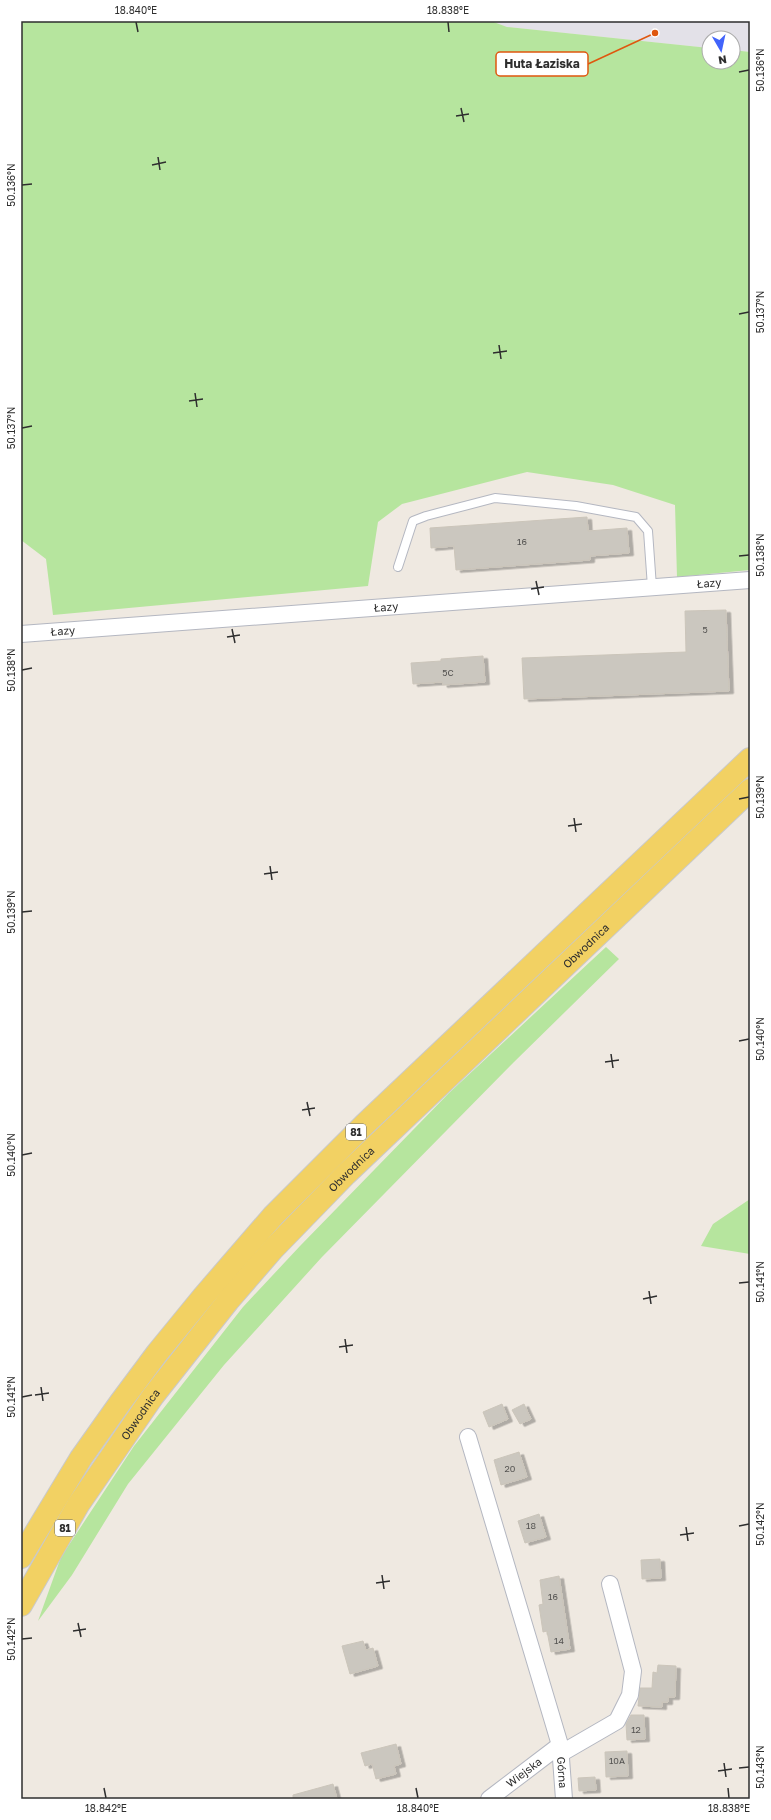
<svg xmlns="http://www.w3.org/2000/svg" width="771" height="1820" font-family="'Golos Text',sans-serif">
  <defs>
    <filter id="shadow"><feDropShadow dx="4.5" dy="2.5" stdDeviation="0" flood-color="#0004"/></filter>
  </defs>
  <rect width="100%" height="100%" fill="#efe9e1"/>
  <path fill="#e3e1e8" d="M491,21H750V52L733,50V38H709V48L507,27Z"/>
  <path fill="#b6e59e" d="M21,21H491L507,27L709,48V62H733V50L750,52V570L677,577L675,505L613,485L527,472L402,504L378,522L368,586L53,615L46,559L21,540Z
    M606,947L619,959L514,1062L322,1257L224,1365L128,1484L72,1575L38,1621L61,1557L134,1446L243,1307L300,1246L449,1093Z
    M750,1199V1254L701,1246L713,1224Z"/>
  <path fill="#cbc7bf" stroke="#cbc5ba" filter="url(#shadow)" d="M587,517L588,531L627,528L629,553L590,556V560L456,570L454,546L431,548L430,528Z
    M726,610L729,691L524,699L522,658L686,652L685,611Z
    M483,656L485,682L443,685L442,682L413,684L411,663L441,661V659Z
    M502,1404L508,1419L489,1427L483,1412Z
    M524,1404L531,1419L520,1424L512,1410Z
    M519,1452L527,1477L501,1485L494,1460Z
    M539,1514L546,1537L525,1543L518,1521Z
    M660,1559L661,1578L642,1579L641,1560Z
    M559,1576L570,1649L551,1652L547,1631L543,1632L539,1605L543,1604L540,1580Z
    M363,1641L366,1650L373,1648L378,1666L350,1674L342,1646Z
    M658,1665L676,1666L675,1697H668V1702H662V1707L638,1706L640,1688H652L653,1672L657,1673Z
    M631,1715H644L645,1739L627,1740L626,1724Z
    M396,1744L401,1764L394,1766L396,1774L376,1779L372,1764L365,1766L361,1753Z
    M627,1751L628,1776L606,1777L605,1752Z
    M595,1777L596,1790L579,1791L578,1778Z
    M333,1784L337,1799H293V1795Z"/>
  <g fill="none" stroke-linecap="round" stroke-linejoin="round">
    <defs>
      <path id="service" d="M398,567L413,521L426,516L495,498L576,506L636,517L648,531L652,587"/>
      <g id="minor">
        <path id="s1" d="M21,634L750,580"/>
        <path id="s2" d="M468,1437L560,1745L564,1799"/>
        <path d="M560,1754L617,1721L630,1695L633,1671L610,1584"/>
        <path id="s3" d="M489,1799L560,1745"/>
      </g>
      <g id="primary">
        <path d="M21,1557L81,1458L120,1403L158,1352L203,1297L273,1216L364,1125L750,759"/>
        <path id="s4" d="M21,1605L78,1505L153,1396L228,1301L273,1249L346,1174L750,790"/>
      </g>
    </defs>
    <use href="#service" stroke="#b4b7c1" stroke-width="10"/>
    <use href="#minor" stroke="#b4b7c1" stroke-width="18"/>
    <use href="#primary" stroke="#c9c9c9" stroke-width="24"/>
    <use href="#service" stroke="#fff" stroke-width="8"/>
    <use href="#minor" stroke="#fff" stroke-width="16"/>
    <use href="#primary" stroke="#f2d163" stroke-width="22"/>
  </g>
  <path fill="none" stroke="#2e2e2e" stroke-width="1.5" d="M136,22L138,32M448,22L449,32M739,72L749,70M461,108L464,122M456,116L469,114M158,157L160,170M152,165L166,162M22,185L32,184M739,314L749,312M499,345L501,359M493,353L507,351M195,393L197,407M189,401L203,399M22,428L32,426M739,556L749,555M536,581L539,595M531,589L544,587M232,629L235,643M227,637L240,635M22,670L32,668M739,799L749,797M574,818L576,832M568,826L582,824M270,866L272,880M264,874L278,872M22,912L32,911M739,1041L749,1039M611,1054L613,1068M605,1062L619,1060M307,1102L310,1116M302,1110L315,1108M22,1155L32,1153M739,1283L749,1282M649,1291L651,1304M643,1299L657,1296M345,1339L347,1353M339,1347L353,1345M41,1387L43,1401M35,1395L49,1393M22,1397L32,1395M739,1526L749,1524M686,1527L688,1541M680,1535L694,1533M382,1575L384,1589M376,1583L390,1581M78,1623L81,1637M73,1631L86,1629M22,1639L32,1638M724,1763L726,1777M739,1768L749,1767M718,1771L732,1769M104,1788L106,1798M416,1788L418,1798M728,1788L729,1798"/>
  <g text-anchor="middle" stroke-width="3" stroke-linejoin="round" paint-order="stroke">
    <g font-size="9" fill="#555452">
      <text x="522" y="545">16</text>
      <text x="705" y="633">5</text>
      <text x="448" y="676">5C</text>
      <text x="510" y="1472">20</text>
      <text x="531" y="1529">18</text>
      <text x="553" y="1600">16</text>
      <text x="559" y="1644">14</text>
      <text x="636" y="1733">12</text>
      <text x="617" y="1764">10A</text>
    </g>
    <g fill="#fff" stroke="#6d6d6d" stroke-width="1">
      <rect x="346" y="1124" width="20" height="16" rx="3"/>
      <rect x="55" y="1520" width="20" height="16" rx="3"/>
    </g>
    <g font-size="10" font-weight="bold" fill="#2e2e2e">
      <text x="356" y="1136">81</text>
      <text x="65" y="1532">81</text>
    </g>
    <g font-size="11" fill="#2e2e2e" stroke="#fff">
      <text dy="4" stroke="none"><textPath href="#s1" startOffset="690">Łazy</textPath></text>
      <text dy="4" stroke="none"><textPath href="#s1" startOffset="366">Łazy</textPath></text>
      <text dy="4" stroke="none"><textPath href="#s1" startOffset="42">Łazy</textPath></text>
      <text dy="4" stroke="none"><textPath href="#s4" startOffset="873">Obwodnica</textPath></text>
      <text dy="4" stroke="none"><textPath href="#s4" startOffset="549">Obwodnica</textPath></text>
      <text dy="4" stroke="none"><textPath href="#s4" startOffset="225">Obwodnica</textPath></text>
      <text dy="4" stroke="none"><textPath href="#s3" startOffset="44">Wiejska</textPath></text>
      <text dy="4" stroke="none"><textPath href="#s2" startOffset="349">Górna</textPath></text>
    </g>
  </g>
  <path fill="none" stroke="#df570e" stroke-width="1.5" d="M655 33L588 64"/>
  <circle fill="#df570e" stroke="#fff" stroke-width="1.5" cx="655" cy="33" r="4"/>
  <rect fill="#fff" stroke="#df570e" stroke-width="1.5" x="496" y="52" width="92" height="24" rx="4"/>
  <g font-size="12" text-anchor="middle" font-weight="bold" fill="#2e2e2e">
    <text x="542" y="68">Huta Łaziska</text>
  </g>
  <rect width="771" height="1820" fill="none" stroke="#ffffff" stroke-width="44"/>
  <g transform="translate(721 50) rotate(171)"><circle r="19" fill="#ffffff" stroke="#ababab"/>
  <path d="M0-3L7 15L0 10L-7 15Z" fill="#4264fb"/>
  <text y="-6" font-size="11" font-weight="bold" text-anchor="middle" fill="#2e2e2e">N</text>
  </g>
  <rect x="22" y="22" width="727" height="1776" fill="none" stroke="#2e2e2e" stroke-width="1.5"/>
  <g font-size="10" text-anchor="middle" fill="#2e2e2e">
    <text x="136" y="14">18.840°E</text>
    <text x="448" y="14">18.838°E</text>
    <text transform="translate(760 70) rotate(-90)" y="4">50.136°N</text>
    <text transform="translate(11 185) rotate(-90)" y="4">50.136°N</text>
    <text transform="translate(760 312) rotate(-90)" y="4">50.137°N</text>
    <text transform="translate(11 428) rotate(-90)" y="4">50.137°N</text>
    <text transform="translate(760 555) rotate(-90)" y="4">50.138°N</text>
    <text transform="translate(11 670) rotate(-90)" y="4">50.138°N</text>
    <text transform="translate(760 797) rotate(-90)" y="4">50.139°N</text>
    <text transform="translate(11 912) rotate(-90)" y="4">50.139°N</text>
    <text transform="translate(760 1039) rotate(-90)" y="4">50.140°N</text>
    <text transform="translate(11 1155) rotate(-90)" y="4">50.140°N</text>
    <text transform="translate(760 1282) rotate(-90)" y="4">50.141°N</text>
    <text transform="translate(11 1397) rotate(-90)" y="4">50.141°N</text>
    <text transform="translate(760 1524) rotate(-90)" y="4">50.142°N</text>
    <text transform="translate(11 1639) rotate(-90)" y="4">50.142°N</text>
    <text transform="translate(760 1767) rotate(-90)" y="4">50.143°N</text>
    <text x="106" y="1812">18.842°E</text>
    <text x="418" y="1812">18.840°E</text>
    <text x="729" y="1812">18.838°E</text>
  </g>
</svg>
